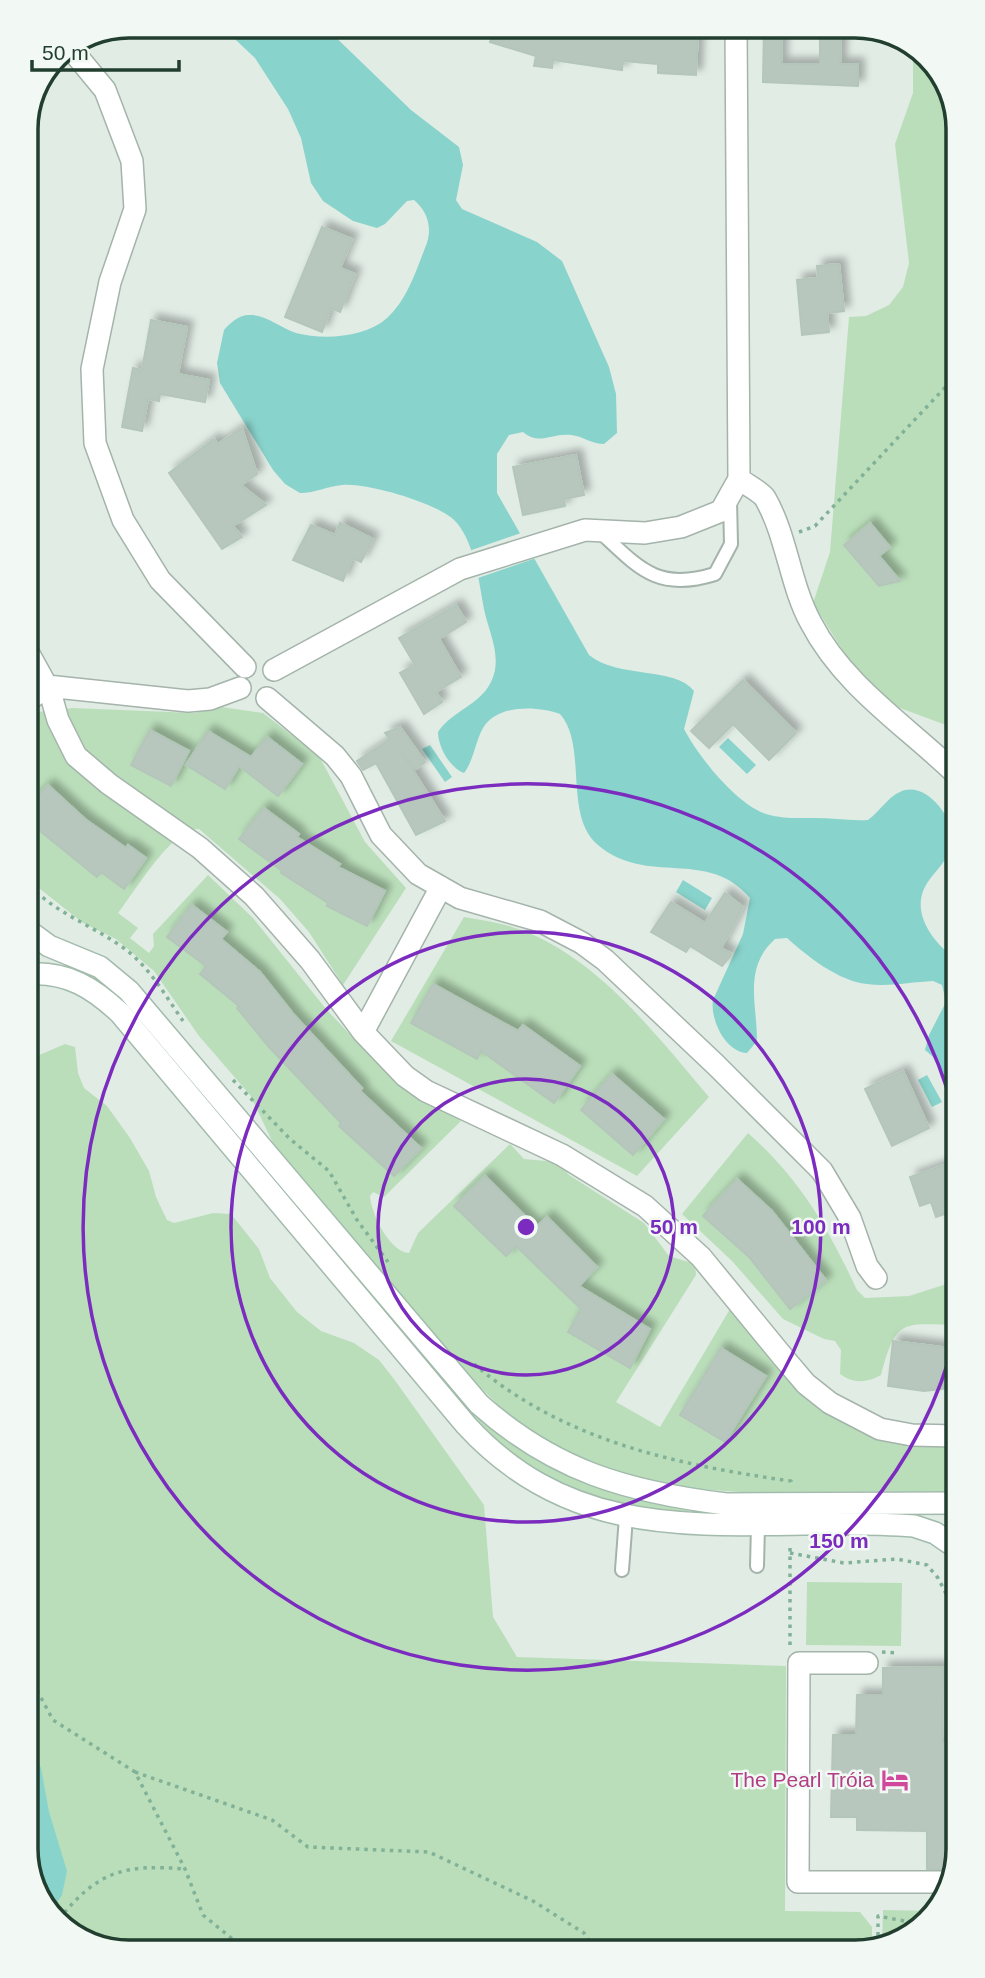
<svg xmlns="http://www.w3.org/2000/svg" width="985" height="1978" font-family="Arial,sans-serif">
  <defs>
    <filter id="shadow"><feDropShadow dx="6" dy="-6" stdDeviation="3.5" flood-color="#0004"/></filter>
  </defs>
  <rect width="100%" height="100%" fill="#e1ece5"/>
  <path fill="#badeba" d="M913,45L918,47L951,90L954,728L900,708L861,680L813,603L830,552L849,317L866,316L889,305L903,287L909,263L895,144L913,93Z
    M221,707L263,713L319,756L365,842L406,888L343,985L309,932L280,899L199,829C173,826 134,893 118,913L138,928L130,938L149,953L154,946L153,934L208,875L253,918L326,1009L375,1061L402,1086L461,1121L384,1197L373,1192L370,1196C371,1214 390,1252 409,1253L418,1233L510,1144L524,1159L557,1162L569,1175L644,1223L669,1256L695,1264L696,1275L616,1402L660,1427L733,1304C769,1353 808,1419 872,1432C899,1438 929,1439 957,1443V1491L740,1492L683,1488L603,1468L554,1446L513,1419L459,1367L273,1143L250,1095L199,1036L154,971L116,939L83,923L30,881L29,713L73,708L194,713Z
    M464,917C480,920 497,922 512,927C594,952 656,1035 709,1097L637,1176L391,1041Z
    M65,1044L75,1047L78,1073L84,1088L107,1106L130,1138L149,1171L156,1197L167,1220L174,1223L213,1213L231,1214L259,1249L270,1278L297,1312L321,1331L354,1343L379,1360L394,1379L484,1505L493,1617L517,1657L786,1666L785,1911L860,1912L872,1927V1944L123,1952L72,1934L34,1888L30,1059Z
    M748,1133C800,1179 828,1228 857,1290L865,1298L909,1296L956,1281V1325C902,1324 896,1318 881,1375C866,1383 854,1384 840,1374L841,1350L835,1341L824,1339L783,1319L732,1261L682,1214Z
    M469,1410C535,1469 605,1494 691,1511C605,1512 523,1477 469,1410Z
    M807,1582L902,1583L901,1646L806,1645Z
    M883,1910L935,1911L895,1944H882Z"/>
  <path fill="#88d3cb" d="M221,26H324L411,110L459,147L463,165L456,200L462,209L537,242L562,261L609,367L616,394L617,433L604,444C592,444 582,436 571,435C550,433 540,446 523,432L509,435L497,454V493L589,655C618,679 675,666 694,691L684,729C698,756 736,804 766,814C783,819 797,818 814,818C832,818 849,821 868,820C879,812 888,797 900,792C926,779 957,821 952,844C947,863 935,870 926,885C910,912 933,943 955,958L956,1110L938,1061L925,1050L929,1035L946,1002L942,985L933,981C911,982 888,987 867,984C838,981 807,956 787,938L775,939C743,968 757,1003 757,1041L747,1053C725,1052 710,1019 713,1000L743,934L750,898C707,847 647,887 598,845C563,816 588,745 560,714C538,706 497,704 483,728C475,742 474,760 464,773C450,768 438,747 438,732C452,711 480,705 491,682C503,658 489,633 484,609C479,582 475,545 457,523C442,504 366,482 342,485C328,486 315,493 300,493L285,484L273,470L220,383L217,363L224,330C231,322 240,314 251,315C266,315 281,328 296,333C323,340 365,338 387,318C407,300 416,271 425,248C433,230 429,213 414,200L407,201L385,224L377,228L353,221L323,201L311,183L301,138L288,109L255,58Z
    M728,738L756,765L747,774L719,747Z
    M430,745L452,777L445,782L422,749Z
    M683,880L712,898L705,910L676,892Z
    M927,1075L942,1102L932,1107L918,1080Z
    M33,1752L41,1768L49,1812L67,1871L62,1895L52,1910L34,1888Z"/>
  <path fill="#e1ece5" d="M524,532L536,558L475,579L466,552Z"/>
  <path fill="#b7c7bd" stroke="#b4c6ba" stroke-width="2" filter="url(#shadow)" d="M495,26H693V30H698L696,75L658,73V64L623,61L622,70L553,60L552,68L534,66L536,56L490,42Z
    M764,26H782L781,64H820V26H841L840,64H858V86L763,82Z
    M322,227L352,239L340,268L355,274L340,312L331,308L322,332L285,317Z
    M839,264L844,311L827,313L829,332L802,335L797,280L818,278L817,266Z
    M151,320L187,327L178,374L209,380L205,402L160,394L159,401L148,399L142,431L122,427L133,368L142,370Z
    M242,428L257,474L241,485L266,505L233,526L242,537L222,549L169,473L214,439L218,444Z
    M576,455L584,495L564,499L565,506L523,515L513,467Z
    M340,523L373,539L361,562L352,558L343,581L293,560L311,525L335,535Z
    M870,523L890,547L879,556L900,581L879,586L844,545Z
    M456,605L466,622L439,639L461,677L436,692L442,702L424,714L400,673L415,665L399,638Z
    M743,680L796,733L769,760L733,724L709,748L691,731Z
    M400,727L425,762L416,769L402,753L445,821L416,835L376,763L363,770L357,761L390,739L385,733Z
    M150,730L189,751L171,786L131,765Z
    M208,731L251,757L267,737L302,764L278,796L239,766L225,789L186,765Z
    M48,785L85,819L126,848L128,845L146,858L124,889L101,872L97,877L29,822V805Z
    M264,808L299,834L297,837L340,864L338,867L385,891L367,926L327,906L328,903L281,873L282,871L239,839Z
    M725,893L743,907L721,948L732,954L722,966L690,946L686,952L651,932L671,902L705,923Z
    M192,905L227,932L221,939L260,972L295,1016L362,1088L360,1091L421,1148L394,1176L339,1126L341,1123L268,1046L237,1008L239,1006L200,974L206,966L167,937Z
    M433,984L518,1031L523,1025L580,1066L554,1103L481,1051L477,1059L411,1023Z
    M903,1071L929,1128L892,1146L865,1089Z
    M612,1074L664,1119L633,1155L581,1110Z
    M956,1161V1210L936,1217L931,1202L920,1206L910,1177Z
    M485,1176L536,1227L547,1217L597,1267L579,1286L650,1329L630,1368L568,1332L581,1309L516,1246L506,1256L454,1206Z
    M737,1179L772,1211L826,1280L790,1309L749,1257L703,1216Z
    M893,1341L957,1349V1387L924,1391L888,1386Z
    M721,1348L766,1376L725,1442L680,1415Z
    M943,1667L942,1743H958L959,1849L952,1870L927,1869V1831L857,1830V1817H831L833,1735H856L857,1695H883V1668Z"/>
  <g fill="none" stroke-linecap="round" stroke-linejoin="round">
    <defs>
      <path id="service" d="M599,531C639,568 657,592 715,574L731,544L730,500
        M757,1566L758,1525
        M622,1570L626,1517"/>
      <path id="minor" d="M72,50L105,90L132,161L135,209L110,282L92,369L95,443L123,520L160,580L245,667
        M739,479C747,485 760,491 765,498C787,536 790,585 811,623C843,685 905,725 954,772
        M29,654L50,692L58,720L76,756L109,784L200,848L254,896L310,960L363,1032L405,1076L426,1091L562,1155L645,1206L701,1257L783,1357L806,1384L830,1403L880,1429L912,1435L957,1436
        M274,670L460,569L585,530L645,533L681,527L721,511L739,479L736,26
        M267,698L335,756L351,776L381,835L418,874L460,898L540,921L582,943L605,960L716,1065L822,1171L850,1218L867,1266L876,1278
        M29,700L47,686L188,701L210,699L240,688
        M363,1032L441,887
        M867,1663H799L798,1882H948"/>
      <path id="secondary" d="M30,932L49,946L100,967L129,991L479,1404C554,1471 628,1492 726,1504L957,1503
        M30,974C68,972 93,988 120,1013L466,1425C592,1563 751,1513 914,1526L935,1533L957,1548"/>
    </defs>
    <use href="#service" stroke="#a4b4ab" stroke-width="16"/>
    <use href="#minor" stroke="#a4b4ab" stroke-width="24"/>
    <use href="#secondary" stroke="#a2bbac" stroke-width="24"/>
    <path stroke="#81b196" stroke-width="3.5" stroke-dasharray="3.5 5" stroke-linecap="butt" d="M799,532L815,526L952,380
      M30,886C57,914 94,926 125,949C150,968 165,995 183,1021
      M233,1080L290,1139L329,1171L357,1220L388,1262
      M474,1364C564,1441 677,1465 791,1481V1484
      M790,1553L844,1563L897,1559L927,1565L938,1578L958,1617
      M790,1645V1544
      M882,1652L899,1653
      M33,1683L53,1720L135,1772L185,1869L203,1915L246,1950
      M135,1772L272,1820L308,1847L429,1852L533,1901L584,1933L593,1947
      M59,1919C98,1871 124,1864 185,1869
      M878,1944V1916L920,1924
      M894,1944L898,1937L916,1926"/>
    <use href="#service" stroke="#fff" stroke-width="12"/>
    <use href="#minor" stroke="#fff" stroke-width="21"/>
    <use href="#secondary" stroke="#fff" stroke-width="21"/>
  </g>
  <g fill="none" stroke="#7b2cbf" stroke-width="3.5">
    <circle cx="526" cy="1227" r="148"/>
    <circle cx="526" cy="1227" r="295"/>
    <path d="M956 1334A443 443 0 1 1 955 1116"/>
  </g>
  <defs>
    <symbol id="hotel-bare" viewBox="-9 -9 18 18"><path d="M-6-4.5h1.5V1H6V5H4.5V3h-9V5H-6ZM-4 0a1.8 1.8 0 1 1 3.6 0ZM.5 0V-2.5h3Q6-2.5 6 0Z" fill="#d1479c" stroke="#f2f9f4" stroke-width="2.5" paint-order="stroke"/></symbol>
  </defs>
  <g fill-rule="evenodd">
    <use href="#hotel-bare" x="876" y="1761" width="38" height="38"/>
  </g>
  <g text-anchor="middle" stroke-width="5" stroke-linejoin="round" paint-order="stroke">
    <g font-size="21" fill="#b23c85" stroke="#f2f9f4" text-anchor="end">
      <text x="874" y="1787">The Pearl Tróia</text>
    </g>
  </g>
  <path d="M0 0H985V1978H0ZM129 38H855A91 91 0 0 1 946 129V1849A91 91 0 0 1 855 1940H129A91 91 0 0 1 38 1849V129A91 91 0 0 1 129 38Z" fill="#f2f9f4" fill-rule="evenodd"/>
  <path fill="none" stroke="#213e2f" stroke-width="3.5" d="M129 38H855A91 91 0 0 1 946 129V1849A91 91 0 0 1 855 1940H129A91 91 0 0 1 38 1849V129A91 91 0 0 1 129 38Z"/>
  <circle cx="526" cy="1227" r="10" fill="#7b2cbf" stroke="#f2f9f4" stroke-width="3.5"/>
  <g font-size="21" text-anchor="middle" font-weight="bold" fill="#7b2cbf" stroke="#f2f9f4" stroke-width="5" stroke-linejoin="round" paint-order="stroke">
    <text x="674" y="1234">50 m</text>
    <text x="821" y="1234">100 m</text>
    <text x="839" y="1548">150 m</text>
  </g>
  <path d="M32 60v10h147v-10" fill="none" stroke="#213e2f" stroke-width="3.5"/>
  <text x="42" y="60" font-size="21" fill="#213e2f" stroke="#f2f9f4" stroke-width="5" paint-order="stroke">50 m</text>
</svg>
